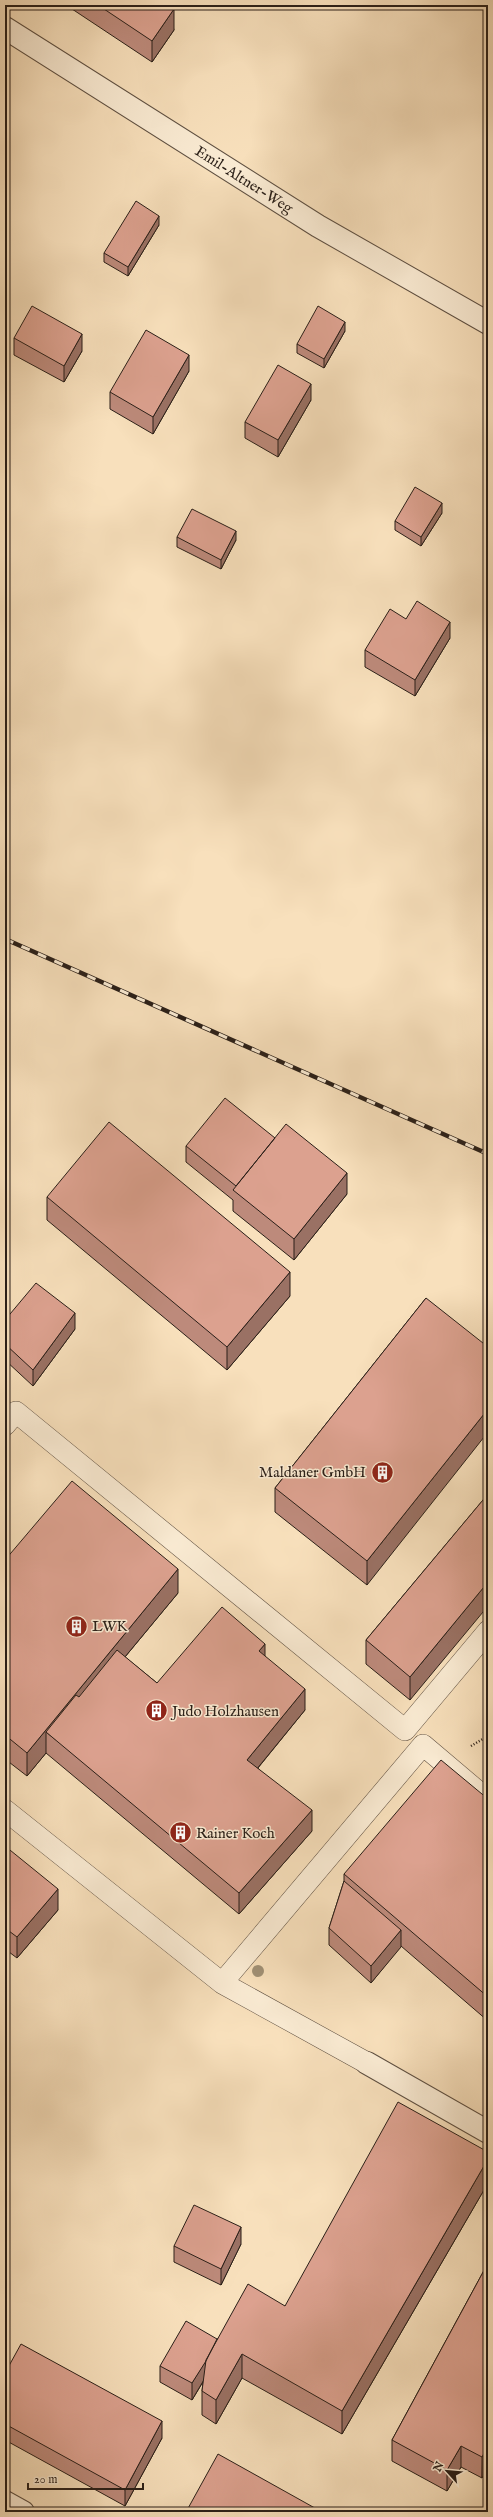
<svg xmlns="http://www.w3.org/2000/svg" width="493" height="2517" font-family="'IM FELL English',serif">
  <rect width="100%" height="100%" fill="#f8e0bc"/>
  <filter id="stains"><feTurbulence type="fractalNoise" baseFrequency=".005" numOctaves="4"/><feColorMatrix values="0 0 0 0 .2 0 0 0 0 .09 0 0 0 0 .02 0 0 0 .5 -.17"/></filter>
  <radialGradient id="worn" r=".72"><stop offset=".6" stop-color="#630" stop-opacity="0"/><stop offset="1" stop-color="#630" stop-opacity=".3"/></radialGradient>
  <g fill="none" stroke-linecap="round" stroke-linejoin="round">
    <defs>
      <path id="service" d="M5,1425L16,1412L405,1730L488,1631
        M5,1810L222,1983L423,1745L488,1800
        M222,1983L367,2063"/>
      <g id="minor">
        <path id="s1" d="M5,28L318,226L488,323"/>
        <path d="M367,2063L488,2132"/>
        <path d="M5,2502L23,2512"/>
      </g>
    </defs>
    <use href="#service" stroke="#5e4f41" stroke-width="22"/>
    <use href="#minor" stroke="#5e4f41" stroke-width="24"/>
    <path stroke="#2a1f18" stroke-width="2.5" stroke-dasharray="1 2" stroke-linecap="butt" d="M471,1746L488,1736"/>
    <use href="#service" stroke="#faebd3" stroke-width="21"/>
    <use href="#minor" stroke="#faebd3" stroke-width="22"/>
    <defs>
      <path id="rail" d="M5,939L488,1154"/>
    </defs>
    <use href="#rail" stroke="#2a1f18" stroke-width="4.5"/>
    <use href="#rail" stroke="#faebd3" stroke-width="3" stroke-dasharray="9" stroke-linecap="butt"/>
  </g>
  <circle fill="#a09075" cx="258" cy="1971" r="6"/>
  <path fill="#bd8a7b" stroke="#2a1f18" d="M66,5H167L174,30L152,62Z
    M159,225L128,276L104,262V253Z
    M345,331L324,368L297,353V344Z
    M14,338L82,351L64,382L14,355Z
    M189,371L153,434L110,409V392Z
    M311,400L278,457L245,438V422Z
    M442,513L421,546L395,530V521Z
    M177,537L236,540L221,569L177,547Z
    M406,619L450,638L415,696L365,667V650Z
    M186,1146L347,1194L294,1260L233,1211V1200L186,1162Z
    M47,1197L290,1296L227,1370L47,1220Z
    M426,1298L367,1585L275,1512V1488Z
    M5,1320L75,1329L33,1386L5,1360Z
    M488,1494L410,1700L366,1664V1640Z
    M5,1560L178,1593L125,1657L157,1683L265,1656L305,1710L258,1768L312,1831L239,1914L46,1753L27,1776L5,1759Z
    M488,1799V2021L401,1946L371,1983L329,1945V1928L344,1881V1874Z
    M5,1846L58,1910L17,1958L5,1949Z
    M488,2152V2183L342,2434L242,2378L216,2424L202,2415V2391L203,2382L192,2400L160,2382V2366L217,2339L285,2306Z
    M241,2244L221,2285L174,2262V2246Z
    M488,2263L482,2478L461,2467L447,2491L392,2461V2440Z
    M5,2373L162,2438L125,2506L5,2440Z"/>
  <path fill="#9a7164" stroke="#2a1f18" d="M174,9V30L152,62V41Z
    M159,216V225L128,276V267Z
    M345,322V331L324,368V359Z
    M82,334V351L64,382V366Z
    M189,355V371L153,434V417Z
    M311,384V400L278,457V440Z
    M442,503V513L421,546V537Z
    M236,531V540L221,569V560Z
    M450,622V638L415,696V680Z
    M347,1173V1194L294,1260V1239Z
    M290,1272V1296L227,1370V1347Z
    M75,1313V1329L33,1386V1370Z
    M488,1409V1432L367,1585V1561Z
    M178,1569V1593L56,1740L46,1732V1753L27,1776V1753Z
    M488,1582V1606L410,1700V1677Z
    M265,1644V1665L259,1651Z
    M305,1689V1710L247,1781V1760Z
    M312,1810V1831L239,1914V1893Z
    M58,1889V1910L17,1958V1937Z
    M401,1930V1947L371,1983V1966Z
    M488,2159V2183L342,2434V2411Z
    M241,2227V2244L221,2285V2269Z
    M218,2340V2356L192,2400V2383Z
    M242,2354V2378L216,2424V2400Z
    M162,2421V2438L125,2506V2490Z
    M461,2446V2467L447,2491V2470Z
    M488,2446V2467L482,2478V2457Z"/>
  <path fill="#dca18f" stroke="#2a1f18" d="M98,5H167L174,9L152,41Z
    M136,201L159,216L128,267L104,253Z
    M32,306L82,334L64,366L14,338Z
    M318,306L345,322L324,359L297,344Z
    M146,330L189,355L153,417L110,392Z
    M278,365L311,384L278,440L245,422Z
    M415,487L442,503L421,537L395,521Z
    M192,509L236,531L221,560L177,537Z
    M417,601L450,622L415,680L365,650L390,609L406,619Z
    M225,1098L275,1138L236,1186L186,1146Z
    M109,1122L290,1272L227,1347L47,1197Z
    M286,1124L347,1173L294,1239L233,1190Z
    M36,1283L75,1313L33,1370L5,1344V1320Z
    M426,1298L488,1347V1409L367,1561L275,1488Z
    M72,1481L178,1569L27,1753L5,1735V1560Z
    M488,1494V1582L410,1677L366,1640Z
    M222,1607L265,1644L259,1651L305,1689L247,1760L312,1810L239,1893L46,1732L76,1695L79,1697L117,1650L157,1683Z
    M441,1760L488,1799V1997L344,1874Z
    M5,1846L58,1889L17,1937L5,1928Z
    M344,1881L401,1930L371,1966L329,1928Z
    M398,2102L488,2152V2159L342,2411L242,2354L216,2400L202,2391L206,2360L248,2284L285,2306Z
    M194,2205L241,2227L221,2269L174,2246Z
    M488,2263V2446L482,2457L461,2446L447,2470L392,2440Z
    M186,2321L217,2339L206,2361L192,2383L160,2366Z
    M21,2344L162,2421L125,2490L5,2424V2373Z
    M218,2454L322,2512H186Z"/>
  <defs>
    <symbol id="building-disc" viewBox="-11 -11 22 22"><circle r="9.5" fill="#8f2418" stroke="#faebd3"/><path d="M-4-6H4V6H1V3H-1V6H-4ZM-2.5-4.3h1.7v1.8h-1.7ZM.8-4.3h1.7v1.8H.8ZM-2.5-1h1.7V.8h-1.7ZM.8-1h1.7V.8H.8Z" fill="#fff"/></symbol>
  </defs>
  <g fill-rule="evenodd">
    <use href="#building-disc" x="370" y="1460" width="25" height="25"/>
    <use href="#building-disc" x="64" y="1614" width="25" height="25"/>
    <use href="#building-disc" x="144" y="1698" width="25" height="25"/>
    <use href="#building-disc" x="168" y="1820" width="25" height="25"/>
  </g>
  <g text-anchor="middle" stroke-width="3" stroke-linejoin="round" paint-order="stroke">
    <g font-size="15" fill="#2a1f18" stroke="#faebd3">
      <text dy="5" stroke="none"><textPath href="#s1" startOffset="283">Emil-Altner-Weg</textPath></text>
    </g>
    <g font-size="15" fill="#2a1f18" stroke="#faebd3" text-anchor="start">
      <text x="366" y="1477" text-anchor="end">Maldaner GmbH</text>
      <text x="92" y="1631">LWK</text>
      <text x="172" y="1716">Judo Holzhausen</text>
      <text x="196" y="1838">Rainer Koch</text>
    </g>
  </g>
  <rect width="493" height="2517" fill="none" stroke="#f8e0bc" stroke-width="20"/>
  <rect x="6" y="6" width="481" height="2505" fill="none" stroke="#2a1f18" stroke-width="2"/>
  <rect x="10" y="10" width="473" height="2497" fill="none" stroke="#2a1f18"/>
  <g transform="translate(447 2471) rotate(297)" stroke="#faebd3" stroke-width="3" paint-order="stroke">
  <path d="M0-3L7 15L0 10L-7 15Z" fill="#2a1f18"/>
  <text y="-6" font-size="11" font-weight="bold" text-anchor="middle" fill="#2a1f18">N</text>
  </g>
  <path d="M28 2483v6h115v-6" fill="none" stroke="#2a1f18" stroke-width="2"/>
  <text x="34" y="2483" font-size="12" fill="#2a1f18" stroke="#faebd3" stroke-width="3" paint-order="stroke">20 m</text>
  <rect width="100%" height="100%" filter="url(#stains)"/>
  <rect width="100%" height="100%" fill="url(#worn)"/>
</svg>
